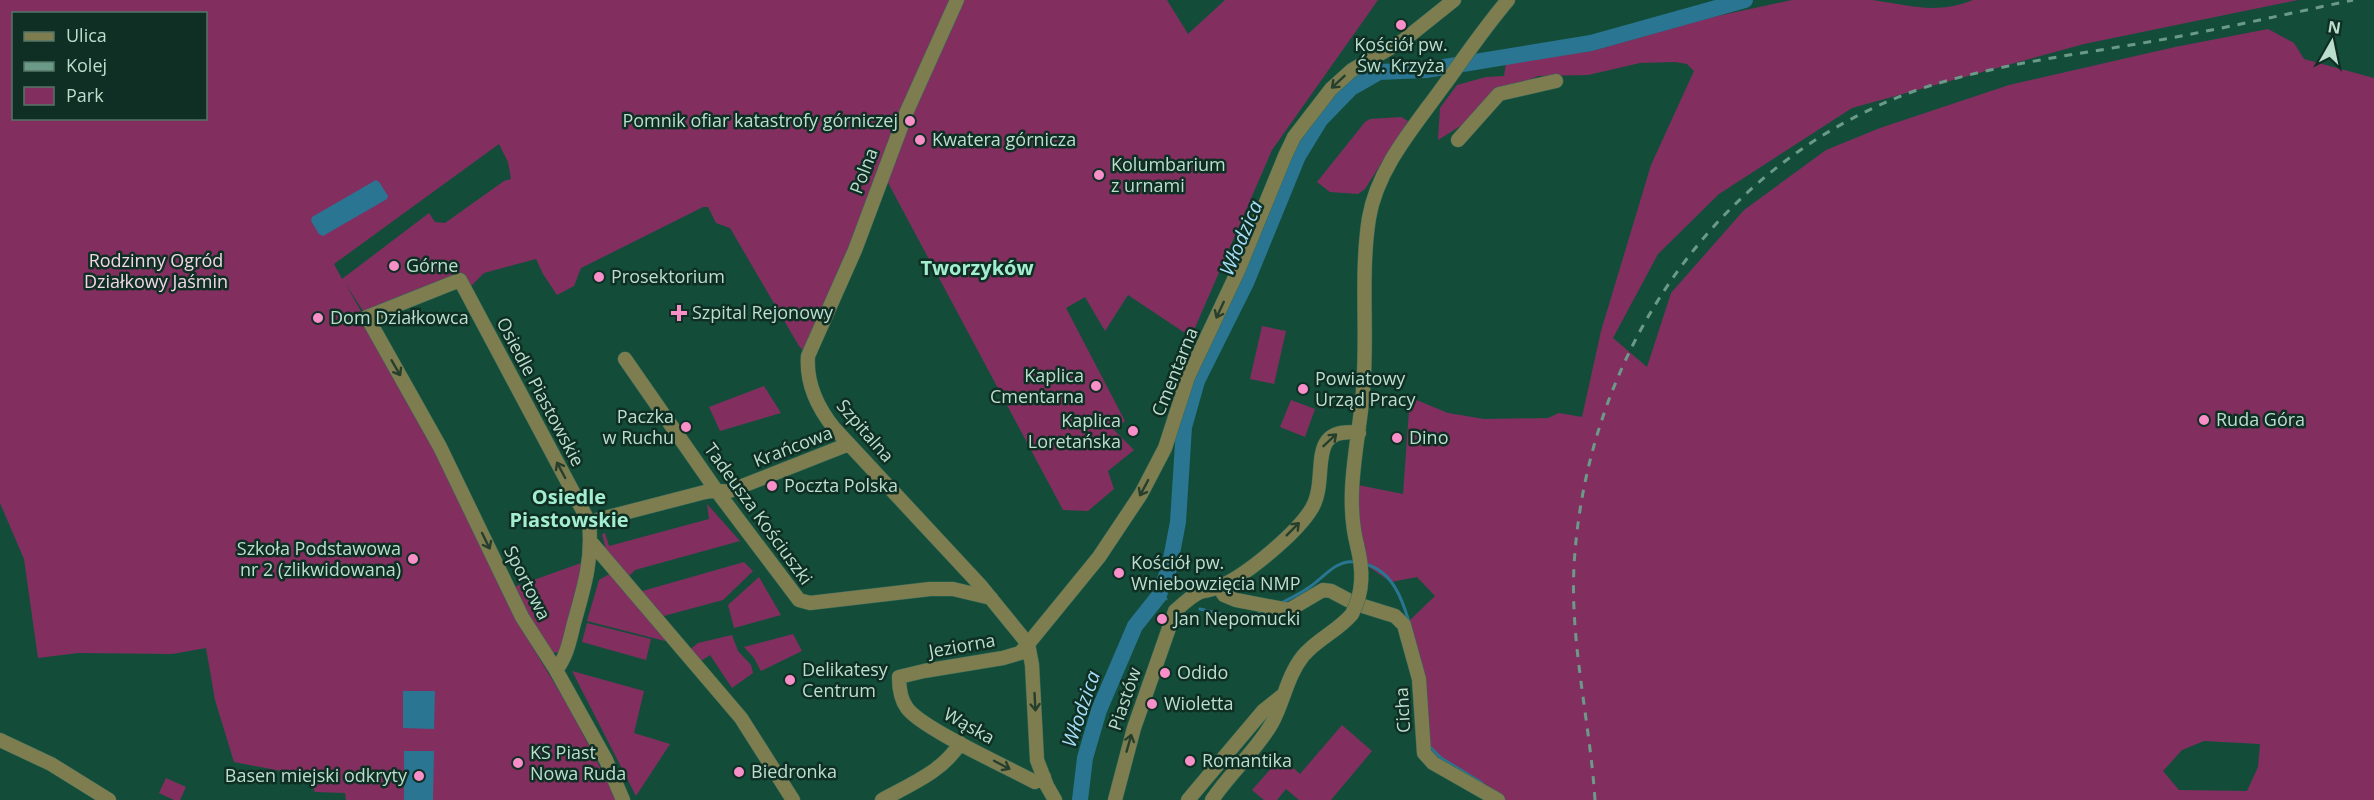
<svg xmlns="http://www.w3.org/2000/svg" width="2374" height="800" font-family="'Open Sans',sans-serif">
  <rect width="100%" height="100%" fill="#134d3a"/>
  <path fill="#822f60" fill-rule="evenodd" d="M0,0H1167L1188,34L1225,0H1378L1272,150L1191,337L1128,295L1105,331L1085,297L1066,308L1125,421L1114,430L1134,450L1108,471L1114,489L1088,511L1063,510L885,177L808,356L799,346L730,228L716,223L708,207H703L581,268L574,286L557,295L543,274L536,259L484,273L466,291L460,280L367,317L345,283L452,471L522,617L523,631L571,711L617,800H346L345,793L315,792L307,776L234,762L215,700L206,648L172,654L78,653L38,658L24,559L0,503ZM14,14H206V118H14ZM499,144L508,162L511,179L504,181L445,223L435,222L429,213L342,279L334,264Z
    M1792,0C1818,0 1846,0 1872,0C1909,5 1936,15 1973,0H2298L2084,44L1852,108L1719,194L1658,254L1613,338L1647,367L1671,293L1744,210L1826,150L1880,128L2009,85L2175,47L2268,29L2294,43L2304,59L2374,78V800H1498L1424,753L1409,621L1435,596L1417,577L1391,582L1366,565L1353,484L1403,494L1409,411L1414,399L1448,413L1484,419L1548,418L1559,413L1582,417L1601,331L1651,165L1694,71L1687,64L1675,62L1640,63L1588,75L1538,76L1499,94L1462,125L1438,140L1440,108L1457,85L1486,77L1504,76L1506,63L1592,51L1713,17ZM2204,741L2260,744L2258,767L2247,791L2179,790L2163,771L2182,750Z
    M1401,117L1408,121L1365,189L1358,194L1330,192L1317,182L1365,122L1370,119Z
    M1262,326L1286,331L1274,384L1250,379Z
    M764,386L781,413L720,431L709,407Z
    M1291,400L1315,409L1305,437L1280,427Z
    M707,504L740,541L635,570L628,577L608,557L602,534L605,533L609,546L709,519Z
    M584,562L560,652L553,653L511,588Z
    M744,562L753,571L723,600L660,617L639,592Z
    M611,573L666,637L665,641L587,621L599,580Z
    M759,577L781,615L734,628L728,605Z
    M587,623L651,639L646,660L582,642Z
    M793,634L802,651L761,671L754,658L744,647Z
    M732,635L738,651L751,665L753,673L732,688L710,655L698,663L688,651L698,643Z
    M572,671L644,691L634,733L670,744L636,796Z
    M1342,725L1372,751L1331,800H1299L1286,789L1277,800H1264L1252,790L1281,757L1300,774Z
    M166,778L186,787L180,800H174L159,793Z"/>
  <path fill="#297592" d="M376,180L379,182L388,196L387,199L323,236L319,234L311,221L312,217Z
    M403,691H435L434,729L403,728Z
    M404,751H434L433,800H404Z"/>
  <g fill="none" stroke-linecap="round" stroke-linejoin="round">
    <path stroke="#297592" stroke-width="3" d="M1365,564C1392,571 1402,598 1409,622
      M1158,597L1166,599
      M1281,603C1291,598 1302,593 1311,586C1324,577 1337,559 1355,562
      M1200,609L1242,619L1268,611
      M1429,746L1441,758L1482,783"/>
    <path stroke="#297592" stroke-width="16" d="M1080,800L1085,758L1099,710L1135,626L1158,597L1169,569L1178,522L1184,427L1197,381L1246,283L1298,156L1320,120L1351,88L1379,72L1426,70L1591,43L1745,0"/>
    <defs>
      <path id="minor" d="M957,0L907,111L855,250L808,356C806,383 818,408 834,428L980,585L1028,644
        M1458,140L1499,94L1556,81
        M625,359L716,490L799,600L810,603L930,589H953L991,598
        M589,522L705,492L716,490L727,492L849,444
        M591,542L741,718L793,800
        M1357,545C1344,494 1359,442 1363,391C1368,334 1360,275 1369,218C1377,169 1414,127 1442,88C1464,58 1484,28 1508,0
        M1219,587L1224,595L1236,600L1289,610L1323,590L1331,591L1348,600
        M1363,606L1395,616L1404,625L1419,679L1424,753L1433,763L1498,800
        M1028,644L1032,665L1037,760L1047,786L1055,800
        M556,670C567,657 570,639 574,623C584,588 593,559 589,522L460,280L367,317L440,447L522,617L556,670L606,760L623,800
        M0,740L51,764L109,800
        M1044,777L1035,782C1009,768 921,728 907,708C901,700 899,687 899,677L924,671L1003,658L1020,653L1028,644L1099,557L1141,494L1165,448L1188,377L1238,271L1285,156L1294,137L1331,89L1352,70L1404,40L1454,0
        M882,800C909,785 944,771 960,743
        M1115,800L1134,728L1175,611C1183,604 1191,596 1200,592C1206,590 1213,590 1218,587C1245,577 1298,532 1312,508C1330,477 1304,425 1359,433
        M1188,800L1263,711L1283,695
        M1212,800C1230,773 1256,751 1272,723C1284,701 1287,676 1303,656C1317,639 1338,631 1352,614"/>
    </defs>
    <use href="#minor" stroke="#356a58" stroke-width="15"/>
    <use href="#minor" stroke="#7e7d50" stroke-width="14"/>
    <path stroke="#6c9a89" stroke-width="3" stroke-dasharray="8 8" stroke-linecap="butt" d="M1595,800C1590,722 1570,644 1574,566C1586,355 1715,162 1917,90C1994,64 2075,55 2154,41C2221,29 2287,14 2353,0"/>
    <defs>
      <path id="minor-bridge" d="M1352,614C1364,591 1363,569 1357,545"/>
    </defs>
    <use href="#minor-bridge" stroke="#356a58" stroke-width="15" stroke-linecap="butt"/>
    <use href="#minor-bridge" stroke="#7e7d50" stroke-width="14"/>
  </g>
  <defs><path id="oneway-shaft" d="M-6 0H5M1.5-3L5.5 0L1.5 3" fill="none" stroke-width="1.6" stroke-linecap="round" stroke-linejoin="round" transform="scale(1.5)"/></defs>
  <g stroke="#263f2d">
    <use href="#oneway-shaft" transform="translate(1338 82) rotate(137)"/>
    <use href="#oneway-shaft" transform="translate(1220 310) rotate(115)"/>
    <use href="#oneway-shaft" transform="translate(396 368) rotate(60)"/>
    <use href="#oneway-shaft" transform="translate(1330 440) rotate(-43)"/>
    <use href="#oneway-shaft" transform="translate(561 470) rotate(-118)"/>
    <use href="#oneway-shaft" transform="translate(1144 488) rotate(118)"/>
    <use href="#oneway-shaft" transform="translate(1293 529) rotate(-45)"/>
    <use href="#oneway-shaft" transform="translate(486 541) rotate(64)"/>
    <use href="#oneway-shaft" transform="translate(1035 702) rotate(87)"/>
    <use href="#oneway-shaft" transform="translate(1129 743) rotate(-74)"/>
    <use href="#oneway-shaft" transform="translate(1002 765) rotate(28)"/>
  </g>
  <g fill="#f98fc9" stroke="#102f24" stroke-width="2">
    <circle cx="1401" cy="25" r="6"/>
    <circle cx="910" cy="121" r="6"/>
    <circle cx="920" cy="140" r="6"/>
    <circle cx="1099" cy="175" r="6"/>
    <circle cx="394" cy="266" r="6"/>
    <circle cx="599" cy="277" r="6"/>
    <path d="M676 304h6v6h6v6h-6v6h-6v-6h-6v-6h6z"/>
    <circle cx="318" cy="318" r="6"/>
    <circle cx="1096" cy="386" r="6"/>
    <circle cx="1303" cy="389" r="6"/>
    <circle cx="2204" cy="420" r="6"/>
    <circle cx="686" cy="427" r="6"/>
    <circle cx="1133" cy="431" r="6"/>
    <circle cx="1397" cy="438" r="6"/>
    <circle cx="772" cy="486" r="6"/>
    <circle cx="413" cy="559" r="6"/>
    <circle cx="1119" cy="573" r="6"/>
    <circle cx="1162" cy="619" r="6"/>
    <circle cx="1165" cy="673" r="6"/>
    <circle cx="790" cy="680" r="6"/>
    <circle cx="1152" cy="704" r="6"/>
    <circle cx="1190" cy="761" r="6"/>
    <circle cx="518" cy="763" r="6"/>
    <circle cx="739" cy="772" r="6"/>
    <circle cx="419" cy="776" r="6"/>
  </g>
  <g text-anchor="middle" stroke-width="5" stroke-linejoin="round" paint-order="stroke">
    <g font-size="18" fill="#bbdecf" stroke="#102f24" text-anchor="start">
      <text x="1401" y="51" text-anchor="middle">Kościół pw.<tspan x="1401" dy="21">Św. Krzyża</tspan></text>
      <text x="898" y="127" text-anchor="end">Pomnik ofiar katastrofy górniczej</text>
      <text x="932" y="146">Kwatera górnicza</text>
      <text x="1111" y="171">Kolumbarium<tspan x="1111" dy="21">z urnami</tspan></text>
      <text x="406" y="272">Górne</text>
      <text x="611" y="283">Prosektorium</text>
      <text x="692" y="319">Szpital Rejonowy</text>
      <text x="330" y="324">Dom Działkowca</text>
      <text x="1084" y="382" text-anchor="end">Kaplica<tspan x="1084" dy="21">Cmentarna</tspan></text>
      <text x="1315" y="385">Powiatowy<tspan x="1315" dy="21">Urząd Pracy</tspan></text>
      <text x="674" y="423" text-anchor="end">Paczka<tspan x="674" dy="21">w Ruchu</tspan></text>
      <text x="2216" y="426">Ruda Góra</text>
      <text x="1121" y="427" text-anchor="end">Kaplica<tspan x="1121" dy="21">Loretańska</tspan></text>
      <text x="1409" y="444">Dino</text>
      <text x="784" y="492">Poczta Polska</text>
      <text x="401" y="555" text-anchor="end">Szkoła Podstawowa<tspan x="401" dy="21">nr 2 (zlikwidowana)</tspan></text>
      <text x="1131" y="569">Kościół pw.<tspan x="1131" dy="21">Wniebowzięcia NMP</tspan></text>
      <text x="1174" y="625">Jan Nepomucki</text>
      <text x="802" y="676">Delikatesy<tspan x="802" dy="21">Centrum</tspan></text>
      <text x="1177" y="679">Odido</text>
      <text x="1164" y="710">Wioletta</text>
      <text x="530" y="759">KS Piast<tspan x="530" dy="21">Nowa Ruda</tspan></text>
      <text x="1202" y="767">Romantika</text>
      <text x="751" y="778">Biedronka</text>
      <text x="407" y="782" text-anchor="end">Basen miejski odkryty</text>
    </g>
    <g font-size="18" fill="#bbdecf" stroke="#102f24">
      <text transform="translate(864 171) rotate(-69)" y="6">Polna</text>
      <text transform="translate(1175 372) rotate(-68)" y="6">Cmentarna</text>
      <text transform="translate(540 392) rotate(62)" y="6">Osiedle Piastowskie</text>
      <text transform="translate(865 431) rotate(49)" y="6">Szpitalna</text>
      <text transform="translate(793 447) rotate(-21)" y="6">Krańcowa</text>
      <text transform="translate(758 514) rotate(54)" y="6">Tadeusza Kościuszki</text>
      <text transform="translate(527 583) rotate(63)" y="6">Sportowa</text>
      <text transform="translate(962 646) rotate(-10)" y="6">Jeziorna</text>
      <text transform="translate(1125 699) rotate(-71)" y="6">Piastów</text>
      <text transform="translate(1403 710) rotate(-93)" y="6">Cicha</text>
      <text transform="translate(969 726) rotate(29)" y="6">Wąska</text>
    </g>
    <g font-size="18" fill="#f1d6e3" stroke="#102f24">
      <text x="156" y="267">Rodzinny Ogród<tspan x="156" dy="21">Działkowy Jaśmin</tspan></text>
    </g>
    <g font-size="20" font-style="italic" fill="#a4def8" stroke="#102f24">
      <text transform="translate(1241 238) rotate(-67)" y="7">Włodzica</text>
      <text transform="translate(1081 709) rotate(-71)" y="7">Włodzica</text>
    </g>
    <g font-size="20" font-weight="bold" fill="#a4eed0" stroke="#102f24">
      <text x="977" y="275">Tworzyków</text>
      <text x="569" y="504">Osiedle<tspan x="569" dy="23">Piastowskie</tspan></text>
    </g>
  </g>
  <rect x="12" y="12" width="195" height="108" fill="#102f24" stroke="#547568" stroke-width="1.5"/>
  <rect x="24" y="32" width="30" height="9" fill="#7e7d50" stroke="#547568" stroke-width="1.5"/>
  <text x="66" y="42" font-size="18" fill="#bbdecf">Ulica</text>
  <rect x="24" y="62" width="30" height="9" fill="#6c9a89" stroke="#547568" stroke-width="1.5"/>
  <text x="66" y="72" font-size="18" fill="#bbdecf">Kolej</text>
  <rect x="24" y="87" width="30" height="18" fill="#822f60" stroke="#547568" stroke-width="1.5"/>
  <text x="66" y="102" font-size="18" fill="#bbdecf">Park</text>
  <g transform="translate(2332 42) rotate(9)" stroke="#102f24" stroke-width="4.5" paint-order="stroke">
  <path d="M0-4.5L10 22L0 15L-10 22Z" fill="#bbdecf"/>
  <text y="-9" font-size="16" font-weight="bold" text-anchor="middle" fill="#bbdecf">N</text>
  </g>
</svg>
